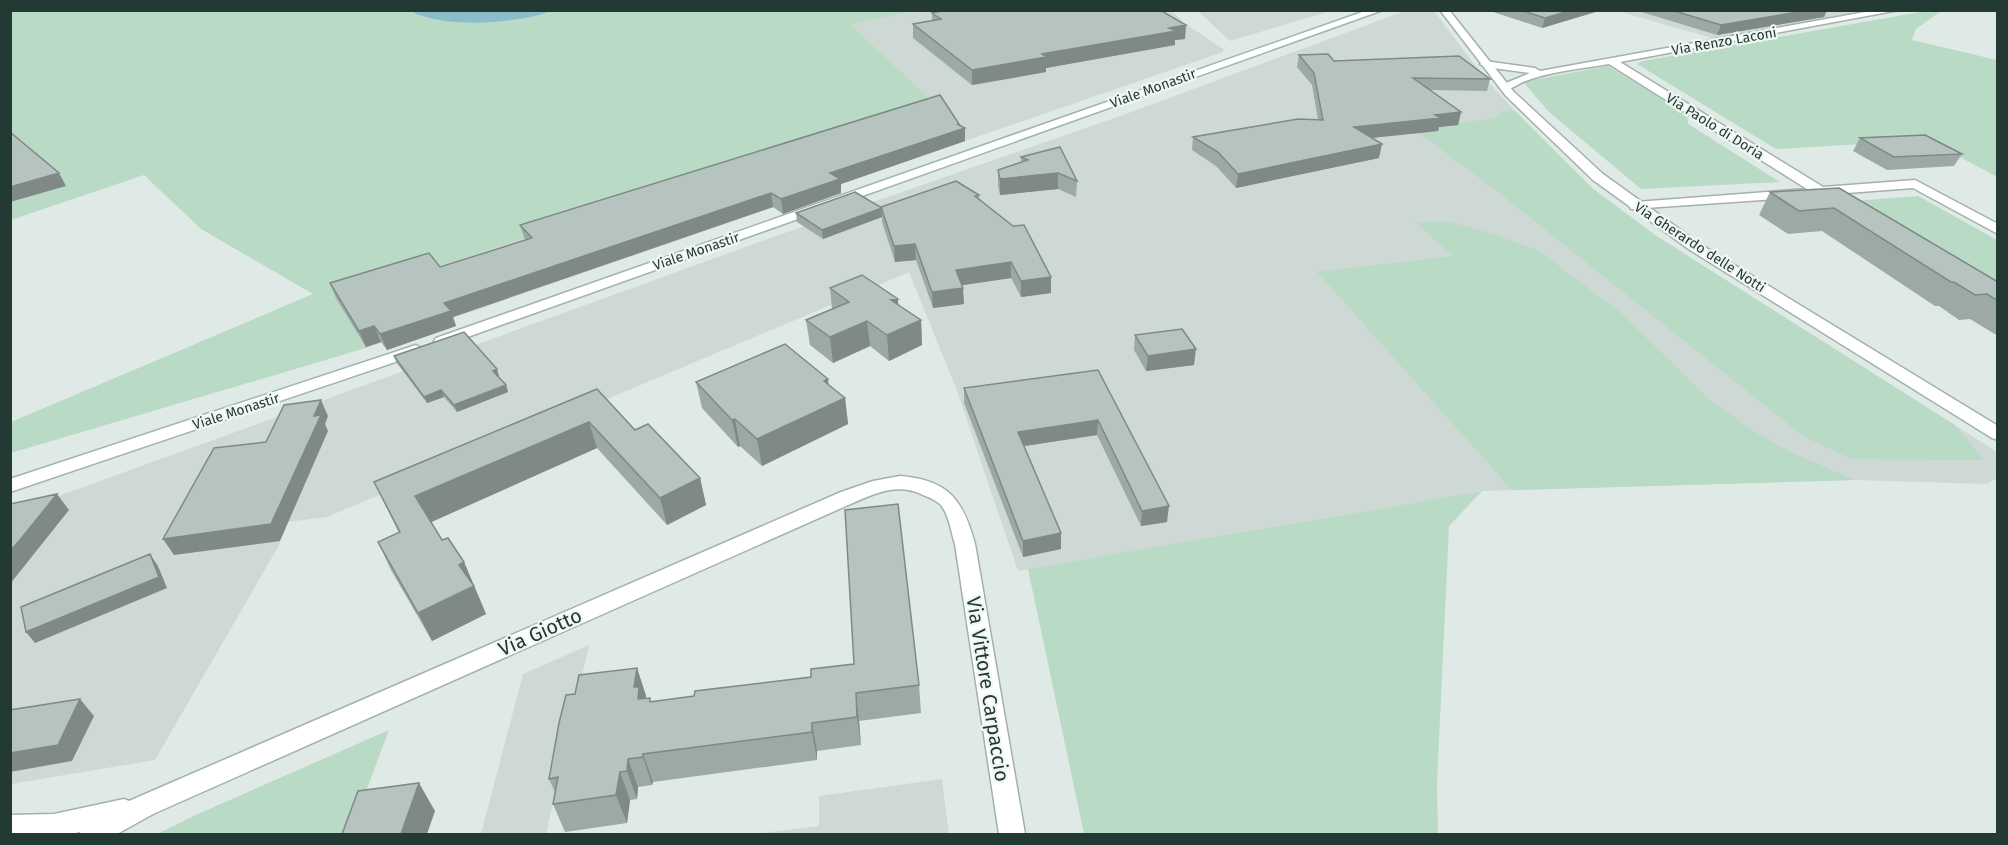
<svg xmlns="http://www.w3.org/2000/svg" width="2008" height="845" font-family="'Fira Sans',sans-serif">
  <rect width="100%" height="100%" fill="#dfeae6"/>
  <path fill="#ced9d5" d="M914,10L1172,11L1183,22L1223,49V52L366,348L329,299L938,106L849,23Z
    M1198,11H1331L1230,41Z
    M1405,11H1434L1483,76L1538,136L1592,188L1655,235L1725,280L1997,452V478L1987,484L1855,480L1482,491L1018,571L957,391L909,272L327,517L288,522L278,547L155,760L11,784L10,519L17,511L776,236L1123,115Z
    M1618,11H1862L1715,39Z
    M589,645L546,834H481L523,674Z
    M942,779L949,834H753L819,826V796Z"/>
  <path fill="#b9dac4" d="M11,11H914L850,24L939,107L337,298L366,348L11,453V422L313,294L201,229L144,175L11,220Z
    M1926,11H1941L1916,29L1912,40L1997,60V177L1928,140L1776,149L1637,64L1643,61Z
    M1608,66L1687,114L1688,124L1780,182L1641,189L1549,112L1525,84L1527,81Z
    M1515,111L1592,188L1655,235L1955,425L1984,460L1851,459L1803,436L1502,195L1419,133L1437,131L1432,127L1495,118L1502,112Z
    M1918,196L1997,240V284L1854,201Z
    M1415,222H1450L1493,234L1539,251L1620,312L1709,399L1755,432L1792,453L1855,480L1512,490L1317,272L1453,256Z
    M1482,491L1449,526L1437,783L1438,834H1084L1028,569Z
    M389,730L350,834H157L198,814Z"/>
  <path fill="#8abecc" d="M411,11H551C517,24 443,29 411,11Z"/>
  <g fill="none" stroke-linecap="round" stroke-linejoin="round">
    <defs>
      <path id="minor" d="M1876,10H1899L1620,62L1823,187L1915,180L1998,224V234L1913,188L1834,194L1843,201L1836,205L1818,196L1631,209L1629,206L1631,203L1636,202L1807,189L1609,64C1581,69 1550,71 1523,82C1516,85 1510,91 1501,89V85L1530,73L1485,67L1480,64L1485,61L1535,68L1540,71Z
        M900,476C949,480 963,500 975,544L1025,834H999L955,544C951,532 949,514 940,504C935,500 929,497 923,495C899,483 878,492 855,502L153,814L117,834H80V832L70,834H10V815L54,814L124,799L129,801L841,492L873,481Z"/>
      <path id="tertiary" d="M1440,10H1449L1514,92L1603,174L1700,244L1998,426V440L1992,438L1690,250L1593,180L1506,96Z"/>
      <path id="secondary" d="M1368,10H1383L448,344H436L434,341L436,338Z
        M416,345L424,350L422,353L10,492V479Z"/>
    </defs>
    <use href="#minor" stroke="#a3b1ad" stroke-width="3"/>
    <use href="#tertiary" stroke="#a3b1ad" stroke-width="3"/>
    <use href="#secondary" stroke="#a0b5ae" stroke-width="3"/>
    <use href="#minor" fill="#fff" fill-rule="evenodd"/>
    <use href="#tertiary" fill="#fff" fill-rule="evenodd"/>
    <use href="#secondary" fill="#fff" fill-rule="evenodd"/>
  </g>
  <path fill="#9ca9a4" d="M1217,10H1248L1218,12Z
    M1487,10H1602L1542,28Z
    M1635,10H1827L1824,17L1717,35Z
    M932,13L1185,39L1175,40V45L1046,68V72L972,85L913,38V24L932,21Z
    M1299,55L1334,61L1490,79L1487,91L1430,90L1461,112L1458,125L1439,127L1438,131L1372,138L1379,158L1236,188L1216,166L1192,150L1193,137L1318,120L1312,85L1297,67Z
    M959,126L965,141L841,184V193L783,214L773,207L453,317L456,326L387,350L381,342L366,347L336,298L330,283L440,267L525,240L520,225Z
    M1860,138L1962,154L1954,166L1887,170L1853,151Z
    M1021,157L1077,181L1076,197L1058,189L1000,195L998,186V170L1021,162Z
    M1839,188L1998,282V336L1970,319L1959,320L1939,306H1935L1822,231L1788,234L1759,215L1770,192Z
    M979,195V200L1051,293L1021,297L1011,278L962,285L964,304L933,308L916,260L895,262L882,222V217L823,239L797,222L796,213L881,207Z
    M830,288L898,305L921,320L922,345L889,361L870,346L833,363L810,345L806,320L832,309Z
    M1135,335L1194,365L1146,371L1134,350Z
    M394,356L499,376H498L506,385L508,392L457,412L444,397L427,403L396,362Z
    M1098,370L1167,522L1141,526L1097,435L1024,446L1061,549L1023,557L964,403V388Z
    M828,379V385L845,398L848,424L762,466L740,446L738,447L702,408L696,382Z
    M597,389L635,430L700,478L706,505L667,525L597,448L431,522L442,540L464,562L486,614L432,641L391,570L378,542L399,533L374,482Z
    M637,668L646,696L645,698L651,701L694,696L919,685L921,713L859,721L861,745L817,751V760L653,782L652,785L638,787L637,799L630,800L627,823L565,832L553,804L555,792L549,779L575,694Z"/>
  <path fill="#7f8986" d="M1572,10H1602L1542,28L1545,18Z
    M1809,10H1827L1824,17L1717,35L1721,25Z
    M1186,25L1185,39L1175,40V45L1046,68V72L972,85V70L1042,54Z
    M1461,112L1458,125L1439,127L1438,131L1351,140L1354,127L1435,115Z
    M959,124V130L965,128V141L841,184V193L783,214L781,199L830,173Z
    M1382,144L1379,158L1236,188L1238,174Z
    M59,173L66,186L10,202V187Z
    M1058,173V189L1000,195V179Z
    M771,193L773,207L453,317L456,326L387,350L380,334L444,303Z
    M881,208L882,217L823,239L822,230Z
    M915,244L916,260L895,262L894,246Z
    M1011,262V278L957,286L956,270Z
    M1051,277V293L1021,297V281Z
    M963,288L964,304L933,308L932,292Z
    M898,299L899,324L891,300Z
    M921,320L922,345L889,361L887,335Z
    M867,321L870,346L833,363L830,337Z
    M374,326L381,342L366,347L359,331Z
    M1196,349L1194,365L1146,371L1148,356Z
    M497,369L499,376L495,377L493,371Z
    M828,379L831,404L845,398L848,424L762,466L757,439L824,381Z
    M506,385L508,392L457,412L454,405Z
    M441,390L444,397L427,403L424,397Z
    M321,400L328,416L325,424L328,431L280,541L174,555L163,539L314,416Z
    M735,419L740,446L738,447L732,420Z
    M1098,420L1097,435L1018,447V432Z
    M589,422L597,448L427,524L415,496Z
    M700,478L706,505L667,525L660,498Z
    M57,494L69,510L10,584V551Z
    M1169,506L1167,522L1141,526L1142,511Z
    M1061,533V549L1023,557V541Z
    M150,554L158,566L167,588L35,643L26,632Z
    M464,562L486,614L432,641L418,613L459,565Z
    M637,668L646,696L645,704L647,727L634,687Z
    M856,693L859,721L861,745L857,717Z
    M80,699L94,716L72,761L10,772V753Z
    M812,723L817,751V760L812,732Z
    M643,754L653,782L652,785L643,757Z
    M628,759L638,787L637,799L627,771Z
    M620,772L630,800L627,823L616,795Z
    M419,783L435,811L427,834H401Z"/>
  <path fill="#b5c4bf" stroke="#7f8986" stroke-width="1.5" d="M947,10H1160L1186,25L1169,28L1176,31L1042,54L1046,57L972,70L913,24L941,19L932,13Z
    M1520,10H1572L1545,18Z
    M1671,10H1809L1721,25Z
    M1328,54L1334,61L1459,56L1490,79L1413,78L1461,112L1435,115L1441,118L1354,127L1382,144L1238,174L1218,152L1193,137L1298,119L1323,120L1314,73L1299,55Z
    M940,95L959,124H957L965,128L830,173L840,179L781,199L771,193L444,303L451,311L380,334L374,326L359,331L330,283L429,253L440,267L532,238L520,225Z
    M10,132L59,173L10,187Z
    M1925,135L1962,154L1894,157L1860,138Z
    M1060,147L1077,181L1058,173L1000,179L998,170L1028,160L1021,157Z
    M956,181L979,195L975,196L1013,226L1024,225L1051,277L1021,281L1011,262L956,270L963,288L932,292L915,244L894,246L881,207Z
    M1839,188L1998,282V301L1987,294L1975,295L1954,282H1951L1834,208L1799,211L1770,192Z
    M855,192L882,208L822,230L796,213Z
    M862,275L898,299L891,300L921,320L887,335L867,321L830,337L806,320L849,302L830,288Z
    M1182,329L1196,349L1148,356L1135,335Z
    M464,332L497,369L493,371L506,385L454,405L441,390L424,397L394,356Z
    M785,344L828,379L824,381L845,398L757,439L735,419L732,420L696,382Z
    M1098,370L1169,506L1142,511L1098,420L1018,432L1061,533L1023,541L964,388Z
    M597,389L635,430L648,424L700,478L660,498L589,422L415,496L442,540L448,538L464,562L459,565L474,586L418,613L378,542L400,532L374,482Z
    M321,400L314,416L321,415L271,524L163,539L214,448L266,442L284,405Z
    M57,494L20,540L10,551V504Z
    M898,504L919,685L856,693L857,717L812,723V732L643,754V757L628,759L627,771L620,772L616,795L553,804L558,777L549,779L559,723L566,695L575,694L579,675L637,668L634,687H639L638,699L650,698V702L694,696L695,691L811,677V669L854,664L845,510Z
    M150,554L159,577L26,632L21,607Z
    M80,699L58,745L10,753V710Z
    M419,783L401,834H342L358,791Z"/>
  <g text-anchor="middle" stroke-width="4.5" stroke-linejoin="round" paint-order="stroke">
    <g font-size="14" fill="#223934" stroke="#f0f7f3">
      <text transform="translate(1724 41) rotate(-10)" y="5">Via Renzo Laconi</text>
      <text transform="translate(1153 88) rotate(-20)" y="5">Viale Monastir</text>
      <text transform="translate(1715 126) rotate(32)" y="5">Via Paolo di Doria</text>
      <text transform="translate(1700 247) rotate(33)" y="5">Via Gherardo delle Notti</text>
      <text transform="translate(696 251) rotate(-19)" y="5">Viale Monastir</text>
      <text transform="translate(236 411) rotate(-18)" y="5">Viale Monastir</text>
    </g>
    <g font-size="20" fill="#223934" stroke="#f0f7f3">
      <text transform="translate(540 632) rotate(-24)" y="7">Via Giotto</text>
      <text transform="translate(988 689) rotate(81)" y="7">Via Vittore Carpaccio</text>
    </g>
  </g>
  <rect width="2008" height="845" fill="none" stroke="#223934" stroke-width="24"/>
</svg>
